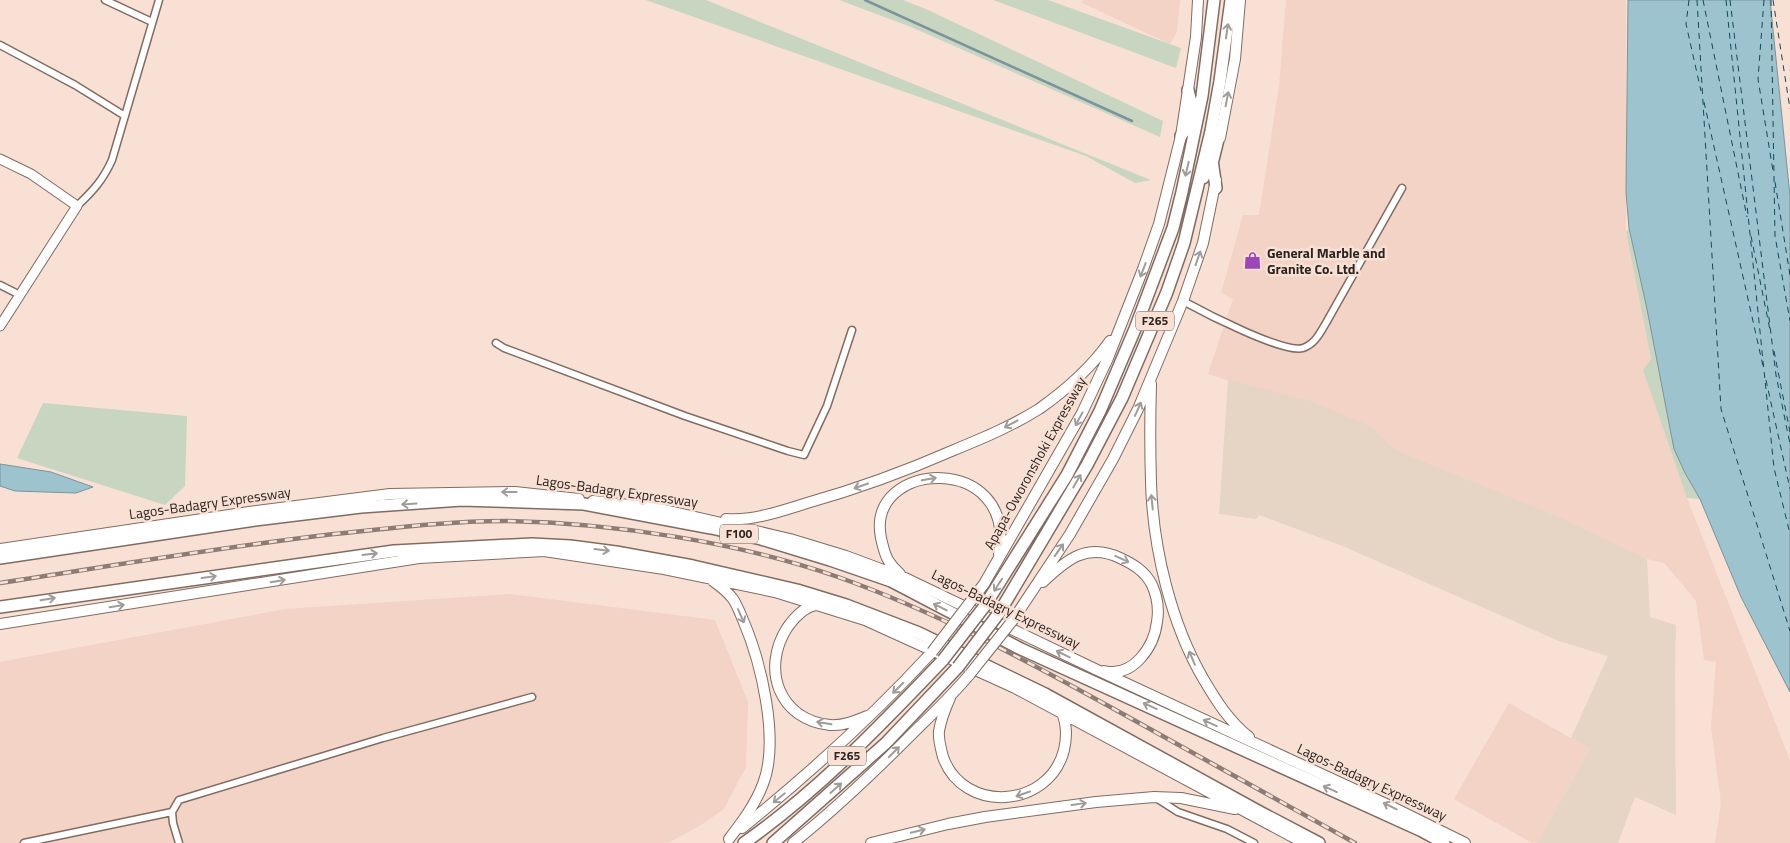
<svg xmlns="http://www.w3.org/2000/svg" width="1790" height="843" font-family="'Titillium Web',sans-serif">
  <rect width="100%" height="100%" fill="#f8e0d5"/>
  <path fill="#f2d3c5" d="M1083,0H1180L1177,32L1170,44L1082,3Z
    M1286,0H1626V232L1651,359L1643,370L1687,498L1790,760V843H1715L1721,803L1711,727L1716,662L1704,660L1696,601L1664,563L1647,559L1558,516L1396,450L1372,427L1208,374L1233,299L1221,293L1243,215H1259L1279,86Z
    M510,594L715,620L748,702L746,767L724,809L701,825L668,843H0V662L285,609Z
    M1509,703L1590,749L1537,843H1532L1454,799Z"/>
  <path fill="#e6d4c5" d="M1228,380L1310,401L1372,427L1396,450L1558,516L1647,559L1650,617L1676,625L1675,675L1676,815L1635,797L1618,843H1537L1590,749L1571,738L1608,656L1559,641L1345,547L1259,515L1256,519L1219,514Z"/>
  <path fill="#c7d5c1" d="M646,0H706L1151,180L1135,183L1086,156Z
    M839,0H903L928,10L1163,121L1160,137L911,27Z
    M993,0H1048L1181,48L1176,68Z
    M1629,228L1647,309L1674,449L1685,473L1700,499L1687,498L1643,370L1651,359L1626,232Z
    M43,403L187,416L185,486L165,505L17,458Z"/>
  <path fill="#9dc3cf" stroke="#7b939a" d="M1628,0H1770L1790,196V692L1741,597L1700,499L1685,473L1674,449L1647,309L1629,228L1626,192Z
    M0,464L51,472L93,487L76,493L15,491L0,486Z"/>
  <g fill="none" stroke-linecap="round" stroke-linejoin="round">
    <path stroke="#7b939a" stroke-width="2.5" d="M865,0L1132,121"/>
    <path stroke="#134958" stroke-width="1" stroke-dasharray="6 5" stroke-linecap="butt" d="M1689,0L1686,24L1701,91
      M1697,0L1721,409L1790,631
      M1703,0L1747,217
      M1726,0L1774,468L1790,534
      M1730,0L1776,375L1790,444
      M1764,0L1758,79L1773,171
      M1771,0L1775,236L1790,321
      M1773,0L1790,109
      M1704,102L1763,366
      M1775,182L1790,275
      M1751,236L1770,330
      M1774,351L1790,432
      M1766,380L1790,489"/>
    <defs>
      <path id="street" d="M105,0L152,22
        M0,45L75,85L125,116
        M77,206C93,191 103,180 112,160L159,0
        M0,285L20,295
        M1183,301C1203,312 1284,354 1303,348C1315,344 1320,333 1326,323L1402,188
        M496,343L504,348L685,416L788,451L804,455L827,406L852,330
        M1156,798L1178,812L1227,829L1254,843
        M24,843L172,812
        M179,843L173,823L172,812L179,800L383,738L532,697"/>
      <path id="secondary" d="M0,159L31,174L77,206L0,326"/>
      <path id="primary" d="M1220,138L1235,59L1240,0
        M1151,384C1150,417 1150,450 1151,483C1153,548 1171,624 1204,680C1217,702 1229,721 1249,737
        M593,501L656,508L790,539L846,556L905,578L1095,669L1386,804L1465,843
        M726,519C754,521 781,511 807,503C857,489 906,471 954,450C983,438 1012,426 1039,409C1066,390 1091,368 1110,341
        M0,549L249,512L390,494L515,492L579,499
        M900,574C887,562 885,556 881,538C865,459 1017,452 999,554
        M713,581C720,586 728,592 733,599C737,605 740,613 743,620C761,662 780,740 763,784C755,805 742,822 729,839
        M1043,582C1066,560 1087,542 1120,558C1133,564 1145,571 1152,585C1157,596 1159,610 1157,622C1154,647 1133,678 1104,671
        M971,601L984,584L1082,413L1108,358L1143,269L1159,224L1181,136L1196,37L1198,0
        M816,605C804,607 794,618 787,628C761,669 779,720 830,725C843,726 855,721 867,716
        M1013,620L1070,534L1113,459L1138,409L1183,301L1203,243L1216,180
        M0,624L419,558L544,551L664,569L775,592L865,620L1015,688L1304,843
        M950,698C945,709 941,719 939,731C938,739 941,749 943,757C963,814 1049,809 1064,750C1067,737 1067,725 1062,713
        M742,828C809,774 873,716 932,652
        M793,843C833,811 870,776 906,740C928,718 950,698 970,674
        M871,843L948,824L985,817L1096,802L1154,797L1181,798L1235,809"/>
      <path id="highway" d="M1188,90L1195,119
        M1181,136L1196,114
        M1212,160L1216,188
        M1203,178L1212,164L1220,131
        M0,558L255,520L361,507L462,500L584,504L711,528L761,539L830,560L891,581L1021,649L1422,831L1444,843
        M0,607L394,551L532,544L570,546L616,552L693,566L797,590L846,605L919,633L1045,694L1258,811L1319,843
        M984,607L1067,475L1100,411L1135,329L1173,228L1182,192L1202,96L1214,0
        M999,613L1087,465L1122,398L1167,292L1184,243L1211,131L1220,81L1231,0
        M744,843C818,791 881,725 943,660
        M773,843L886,743L958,667"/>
    </defs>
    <use href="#street" stroke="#806c62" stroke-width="9"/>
    <use href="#secondary" stroke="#806c62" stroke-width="11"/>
    <use href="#primary" stroke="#806c62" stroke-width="12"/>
    <use href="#highway" stroke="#806c62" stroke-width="14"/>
    <use href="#street" stroke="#fff" stroke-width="6"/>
    <use href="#secondary" stroke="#fff" stroke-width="9"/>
    <use href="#primary" stroke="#fff" stroke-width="10"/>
    <use href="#highway" stroke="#fff" stroke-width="11"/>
    <defs>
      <path id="rail" d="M0,583C111,566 222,547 334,534C391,528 449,521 506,521C613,523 738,542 838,577C937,612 1031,663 1123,714C1200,757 1278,800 1355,843"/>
    </defs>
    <use href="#rail" stroke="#8c7c75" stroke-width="4.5"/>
    <use href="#rail" stroke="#f8e0d5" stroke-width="2.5" stroke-dasharray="8" stroke-linecap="butt"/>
    <defs>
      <path id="primary-bridge" d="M932,652L971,601
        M970,674L1013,620"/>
      <path id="highway-bridge" d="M943,660L984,607
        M958,667L999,613"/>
    </defs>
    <use href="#primary-bridge" stroke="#806c62" stroke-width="12" stroke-linecap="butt"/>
    <use href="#highway-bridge" stroke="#806c62" stroke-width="14" stroke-linecap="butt"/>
    <use href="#primary-bridge" stroke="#fff" stroke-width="10"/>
    <use href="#highway-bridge" stroke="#fff" stroke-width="11"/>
  </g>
  <defs><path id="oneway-shaft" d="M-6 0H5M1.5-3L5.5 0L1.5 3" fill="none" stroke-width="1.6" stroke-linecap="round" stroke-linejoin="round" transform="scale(1.25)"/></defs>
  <g stroke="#a09c9a">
    <use href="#oneway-shaft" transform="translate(1227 31) rotate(-82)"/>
    <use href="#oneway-shaft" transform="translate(1227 99) rotate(-79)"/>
    <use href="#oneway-shaft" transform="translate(1187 169) rotate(103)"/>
    <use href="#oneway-shaft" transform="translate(1198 258) rotate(-71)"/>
    <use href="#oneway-shaft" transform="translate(1143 270) rotate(111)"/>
    <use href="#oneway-shaft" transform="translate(1138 409) rotate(-66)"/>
    <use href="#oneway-shaft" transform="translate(1079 419) rotate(118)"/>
    <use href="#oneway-shaft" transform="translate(1011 424) rotate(152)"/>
    <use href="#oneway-shaft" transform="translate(929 479) rotate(-10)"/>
    <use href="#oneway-shaft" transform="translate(1077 481) rotate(-60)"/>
    <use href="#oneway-shaft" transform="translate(861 486) rotate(161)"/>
    <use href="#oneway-shaft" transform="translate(509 492) rotate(-180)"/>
    <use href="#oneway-shaft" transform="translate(1152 502) rotate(-96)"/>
    <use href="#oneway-shaft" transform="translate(409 504) rotate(176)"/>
    <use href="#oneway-shaft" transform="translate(602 550) rotate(7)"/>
    <use href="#oneway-shaft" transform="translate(1059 550) rotate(-55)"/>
    <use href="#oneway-shaft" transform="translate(370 554) rotate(-7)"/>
    <use href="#oneway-shaft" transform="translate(1122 559) rotate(25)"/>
    <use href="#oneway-shaft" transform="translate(209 577) rotate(-8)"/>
    <use href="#oneway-shaft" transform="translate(278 581) rotate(-9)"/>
    <use href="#oneway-shaft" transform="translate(998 585) rotate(123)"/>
    <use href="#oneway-shaft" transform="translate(48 599) rotate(-9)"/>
    <use href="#oneway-shaft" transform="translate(117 606) rotate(-9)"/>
    <use href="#oneway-shaft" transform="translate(940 607) rotate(-153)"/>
    <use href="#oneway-shaft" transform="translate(741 616) rotate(66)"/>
    <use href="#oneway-shaft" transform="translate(1063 654) rotate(-154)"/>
    <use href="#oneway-shaft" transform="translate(1192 658) rotate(-113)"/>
    <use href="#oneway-shaft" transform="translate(898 688) rotate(135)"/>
    <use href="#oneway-shaft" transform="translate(1150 706) rotate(-156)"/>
    <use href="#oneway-shaft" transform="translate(824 723) rotate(-170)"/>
    <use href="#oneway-shaft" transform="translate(1210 723) rotate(-155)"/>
    <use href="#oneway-shaft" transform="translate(894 752) rotate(-45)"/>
    <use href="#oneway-shaft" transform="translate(836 788) rotate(-42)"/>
    <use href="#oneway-shaft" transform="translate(1330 789) rotate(-156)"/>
    <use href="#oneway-shaft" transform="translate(1023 794) rotate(161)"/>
    <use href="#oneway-shaft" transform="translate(779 798) rotate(141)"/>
    <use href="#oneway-shaft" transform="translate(1079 804) rotate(-8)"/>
    <use href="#oneway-shaft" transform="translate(1390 806) rotate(-154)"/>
    <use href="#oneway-shaft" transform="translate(918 831) rotate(-13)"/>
  </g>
  <defs>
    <symbol id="shop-bare" viewBox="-9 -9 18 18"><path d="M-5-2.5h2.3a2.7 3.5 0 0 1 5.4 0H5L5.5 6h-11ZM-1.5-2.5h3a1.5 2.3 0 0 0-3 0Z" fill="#9b48b6" stroke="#f8e0d5" stroke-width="2.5" paint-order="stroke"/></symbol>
  </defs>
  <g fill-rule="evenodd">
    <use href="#shop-bare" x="1240" y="248" width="25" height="25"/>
  </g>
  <g text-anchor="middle" stroke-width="5" stroke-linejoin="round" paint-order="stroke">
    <g fill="#f8e0d5" stroke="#685c56" stroke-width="1">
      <rect x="1136" y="311.5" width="38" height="19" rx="4"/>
      <rect x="720" y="524.5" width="38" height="19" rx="4"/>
      <rect x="828" y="746.5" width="38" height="19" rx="4"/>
    </g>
    <g font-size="12" font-weight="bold" fill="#2b231f">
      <text x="1155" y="325">F265</text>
      <text x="739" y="538">F100</text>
      <text x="847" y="760">F265</text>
    </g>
    <g font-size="14" font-weight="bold" fill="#2b231f" stroke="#f8e0d5" text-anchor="start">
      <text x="1267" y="258">General Marble and<tspan x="1267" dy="16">Granite Co. Ltd.</tspan></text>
    </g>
    <g font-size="14" fill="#2b231f" stroke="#f8e0d5">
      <text transform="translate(1035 463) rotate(-61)" y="5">Apapa-Oworonshoki Expressway</text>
      <text transform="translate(617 491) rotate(8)" y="5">Lagos-Badagry Expressway</text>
      <text transform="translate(210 503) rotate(-8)" y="5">Lagos-Badagry Expressway</text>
      <text transform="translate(1006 609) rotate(26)" y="5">Lagos-Badagry Expressway</text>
      <text transform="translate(1372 782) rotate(25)" y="5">Lagos-Badagry Expressway</text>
    </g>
  </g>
</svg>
